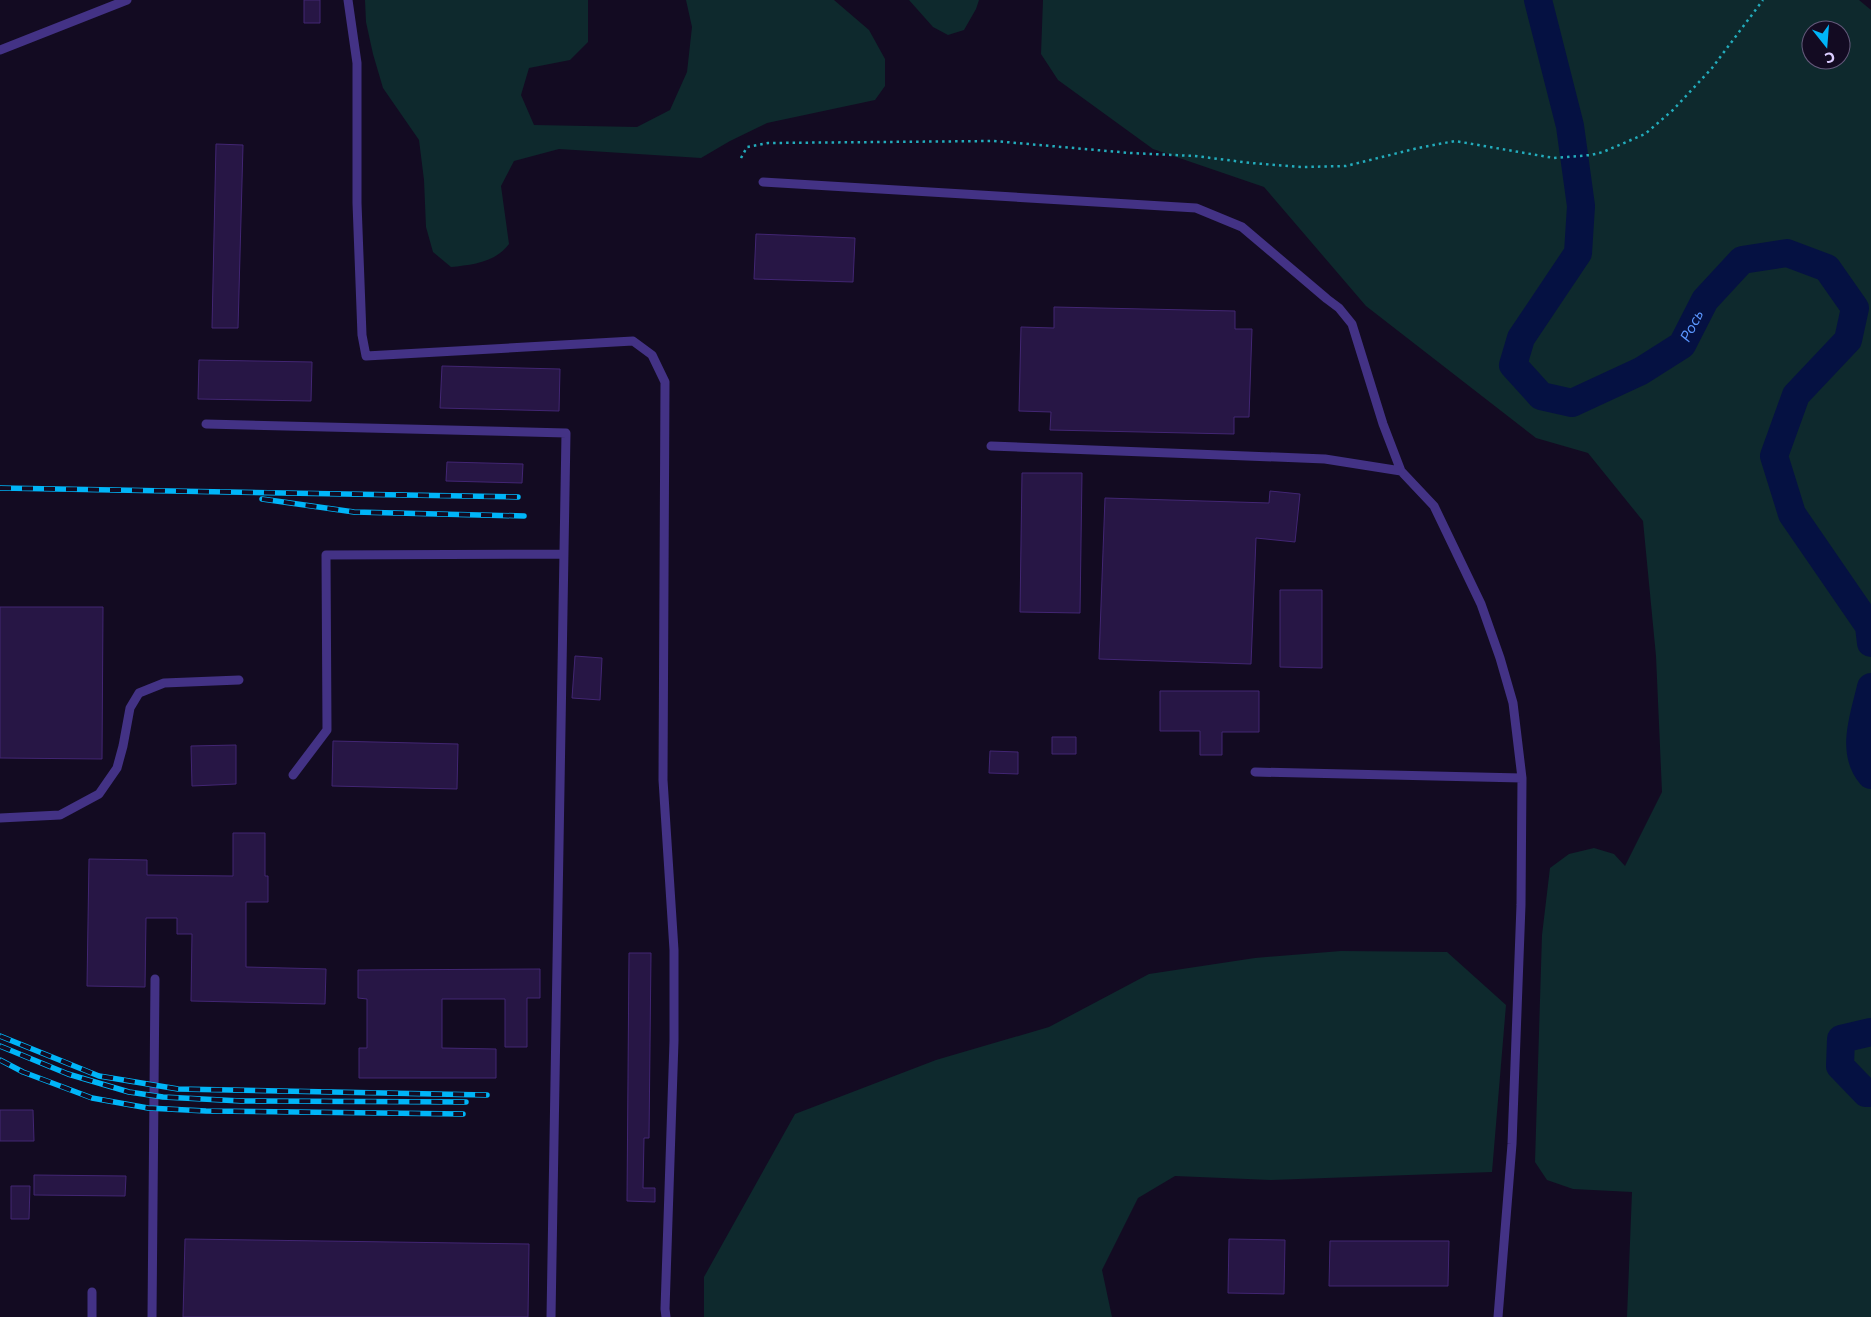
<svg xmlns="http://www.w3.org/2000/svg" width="1871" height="1317" font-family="Commissioner,sans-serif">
  <rect width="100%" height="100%" fill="#130b22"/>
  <path fill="#0e292d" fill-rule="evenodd" d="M365,0H588V42L570,60L529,68L521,95L534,125L637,127L670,110L687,72L692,27L686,0H834L869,30L885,59V86L875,100L767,123L730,141L701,158L559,149L514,161L501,186L509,244C496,262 472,265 451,267L433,252L426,227L424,180L419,140L383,88L373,54L366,22Z
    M909,0H979L976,9L964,30L948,35L933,27Z
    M1043,0H1859L1871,10V1317H1627L1632,1192L1573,1189L1547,1180L1535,1162L1542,935L1550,868L1569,854L1594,848L1614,854L1625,866L1662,792L1656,656L1643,521L1588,453L1536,438L1366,306L1264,187L1153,149L1058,80L1041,54ZM1811,30H1841V60H1811Z
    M1341,951L1447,952L1506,1005L1492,1172L1271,1180L1175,1176L1138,1198L1102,1270L1112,1317H704V1277L795,1114L936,1060L1049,1027L1149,974L1255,958Z"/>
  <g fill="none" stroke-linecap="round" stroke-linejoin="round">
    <g stroke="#051142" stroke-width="28">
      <path id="s1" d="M1538,0L1570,126L1581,206L1578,253L1521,338L1513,365L1541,396L1572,403L1641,371L1682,345L1705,300L1742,260L1787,253L1827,268L1855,308L1848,340L1796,395L1774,456L1792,514L1869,626L1871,643"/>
      <path d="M1871,687C1865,714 1850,751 1871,775"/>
      <path d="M1871,1032L1841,1039L1840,1066L1866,1093H1871"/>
    </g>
  </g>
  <path fill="#271645" stroke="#422673" d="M304,0H320V23H304Z
    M216,144L243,145L238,328H212Z
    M756,234L855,238L853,282L754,279Z
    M1054,307L1235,311V329H1252L1249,417H1234V434L1050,430L1051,412L1019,411L1021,327L1054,328Z
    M199,360L312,362L311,401L198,399Z
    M442,366L560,369L559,411L440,408Z
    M447,462L523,464L522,483L446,481Z
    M1022,473H1082L1080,613L1020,612Z
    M1270,491L1300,494L1295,542L1256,538L1251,664L1099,659L1105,498L1269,503Z
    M1280,590H1322V668L1280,667Z
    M0,607H103L102,759L0,758Z
    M575,656L602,658L600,700L572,698Z
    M1160,691H1259V732H1222V755H1200V731H1160Z
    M1052,737H1076V754H1052Z
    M333,741L458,744L457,789L332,786Z
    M236,745V784L192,786L191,746Z
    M990,751L1018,752V774L989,773Z
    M233,833H265V876H268V902H246V967L326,969L325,1004L191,1001L192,934H177V918H146L145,987L87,986L89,859L147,860V875L233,876Z
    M629,953H651L649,1138H644L643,1188H655V1202L627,1201Z
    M540,969V998H527V1047H505V999H442V1048L496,1049V1078H359V1048H367V999L358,998V970Z
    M0,1110H33L34,1141H0Z
    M34,1175L126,1176L125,1196L34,1195Z
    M11,1186H30L29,1219H11Z
    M185,1239L529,1244L528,1317H183Z
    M1229,1239L1285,1240L1284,1294L1228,1293Z
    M1330,1241H1449L1448,1286H1329Z"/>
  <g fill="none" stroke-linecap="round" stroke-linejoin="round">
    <path stroke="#23acbc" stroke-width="2.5" stroke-dasharray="2.5 4" stroke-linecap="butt" d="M741,158L747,147L768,143L994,141L1130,153L1195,156L1251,163L1302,167L1346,166L1418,148L1455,141L1554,158L1591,155L1603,152L1645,134L1673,110L1712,68L1763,0"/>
    <path stroke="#433285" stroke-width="9" d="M348,0L357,63V203L362,335L366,356L633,341L652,355L665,382L663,780L674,950V1041L665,1309L666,1317
      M0,50L127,0
      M763,182L1196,208L1242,227L1327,299L1339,308L1352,324L1383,424L1401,471L1434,506L1481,604L1500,658L1513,703L1522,778L1521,905L1512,1144L1498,1317
      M206,424L566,433L551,1317
      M991,446L1325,459L1401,471
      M1255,772L1522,778
      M293,775L327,730L326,555L564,554
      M0,818L60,815L99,794L117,768L123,746L130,708L139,693L164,683L239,680
      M92,1317V1292
      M152,1317L155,979"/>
    <defs>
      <path id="rail" d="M0,488L518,497
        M262,499L354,512L524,516
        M0,1036L99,1076L178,1089L487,1095
        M0,1046L68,1074L129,1092L163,1097L241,1101L466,1102
        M0,1060L23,1072L92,1098L148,1108L206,1111L463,1114"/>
    </defs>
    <use href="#rail" stroke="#00b5f8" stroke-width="5.5"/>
    <use href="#rail" stroke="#130b22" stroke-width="4" stroke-dasharray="11" stroke-linecap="butt"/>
  </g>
  <g text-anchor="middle" stroke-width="5" stroke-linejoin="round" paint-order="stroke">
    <g font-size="15" font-style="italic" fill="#5b97ff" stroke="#130b22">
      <text dy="5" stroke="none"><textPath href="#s1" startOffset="608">Рось</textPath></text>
    </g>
  </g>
  <g transform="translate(1826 45) rotate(163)"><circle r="24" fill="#130b22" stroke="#63597a"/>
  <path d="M0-4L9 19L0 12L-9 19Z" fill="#00b5f8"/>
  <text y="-8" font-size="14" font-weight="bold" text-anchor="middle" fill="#dbcdff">С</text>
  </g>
</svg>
